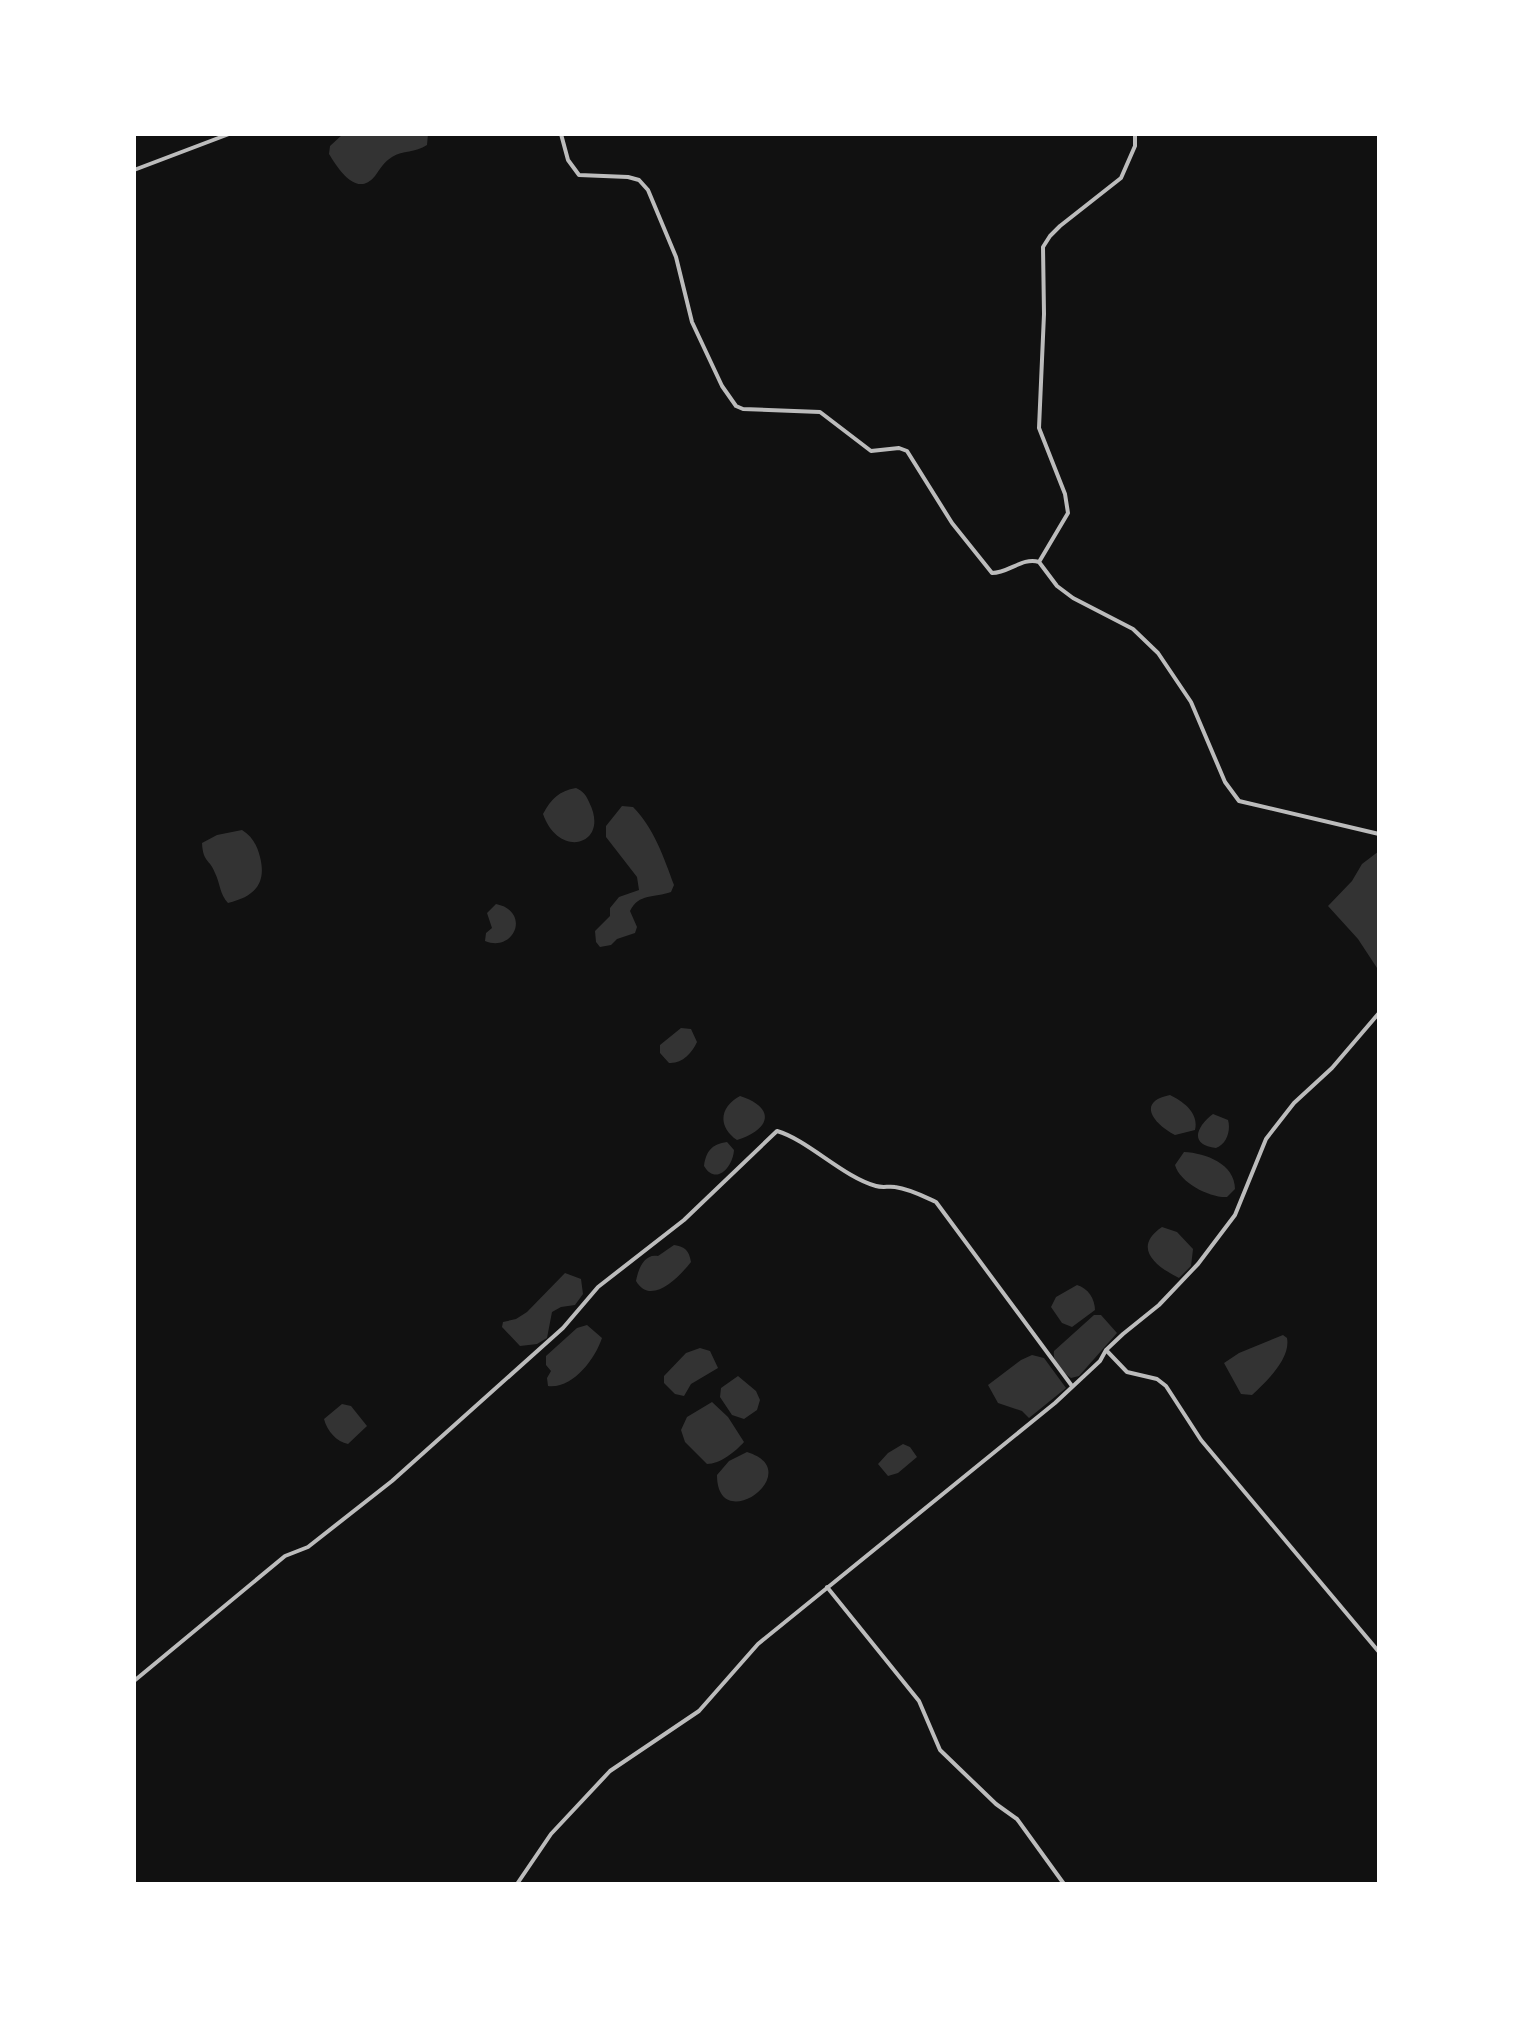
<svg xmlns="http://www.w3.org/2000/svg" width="1513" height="2018" font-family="'DejaVu Sans',sans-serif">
  <rect width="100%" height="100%" fill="#111"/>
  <path fill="#333" d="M343,134H428L427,145C415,153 403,150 392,157C384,162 380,169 375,176C357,198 339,170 329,154L330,146Z
    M576,788C583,791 586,795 589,802C611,845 559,860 543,814C551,799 559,791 576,788Z
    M622,806L633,807C654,828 664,858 674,885L671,892C654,898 639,893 630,911L637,927L635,933L617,939L611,945L600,947L596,942L595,931L610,916V908L619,897L639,890L637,877L606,837V826Z
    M242,830C252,836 257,845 260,857C267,884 254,897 228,903C220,895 220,883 215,873C210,859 203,863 202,843L217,835Z
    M1379,851V971L1358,939L1328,906L1352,881L1362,864Z
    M496,904C531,911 515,953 485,941L486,933L492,928L487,913Z
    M681,1028L691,1029L697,1042C692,1053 682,1064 669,1063L660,1053V1045Z
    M1170,1095C1184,1102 1199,1113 1195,1130L1175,1135C1155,1125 1135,1102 1170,1095Z
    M740,1096C777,1108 770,1130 737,1140C717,1126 720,1107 740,1096Z
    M1213,1114L1228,1120C1231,1130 1227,1144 1216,1148C1189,1145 1196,1127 1213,1114Z
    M727,1142L734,1150C733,1167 716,1186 704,1166C706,1151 712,1144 727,1142Z
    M1184,1152C1206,1153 1235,1164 1235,1189L1227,1197C1210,1198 1180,1183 1175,1165Z
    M1162,1227L1177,1232L1193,1249L1191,1266L1179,1278C1157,1267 1131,1248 1162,1227Z
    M674,1245C685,1247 689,1250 691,1262C680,1276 651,1307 636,1281C638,1270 644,1253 658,1256Z
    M565,1273L581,1279L583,1294L575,1305L561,1307L552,1312L547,1338L537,1344L520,1346L502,1327L503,1322L516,1319L527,1312Z
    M1077,1285C1088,1288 1095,1299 1095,1310L1072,1327L1062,1323L1051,1307L1056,1297Z
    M1094,1315H1101L1117,1333L1079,1376L1071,1378C1062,1372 1052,1362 1054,1351Z
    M587,1325L602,1338C595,1359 573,1389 548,1386L547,1378L551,1371L546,1365V1356L577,1328Z
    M1283,1335L1287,1338C1291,1359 1266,1382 1252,1395L1241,1394L1224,1363L1239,1353Z
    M700,1348L710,1351L718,1368L691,1384L684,1396L675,1394L664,1383V1376L686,1353Z
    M1032,1355L1044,1358L1066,1388L1029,1418L1022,1411L998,1403L988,1385L1021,1360Z
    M738,1376L756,1391L760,1400L757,1410L744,1419L732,1415L720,1397L721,1388Z
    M712,1402L728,1417L744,1442C735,1452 720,1464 707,1464L685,1442L681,1430L687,1417Z
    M342,1404L351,1406L367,1426L348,1444C337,1442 327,1431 324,1419Z
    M903,1444L910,1447L917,1457L898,1473L888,1476L878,1464L888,1453Z
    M747,1452C809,1471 717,1538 717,1475L729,1461Z"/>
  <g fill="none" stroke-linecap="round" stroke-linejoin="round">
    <path stroke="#bcbcbc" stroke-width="4" d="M561,134L568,160L579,175L628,177L639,180L648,190L676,257L692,322L722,386L736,406L743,409L820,412L871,451L899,448L907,451L952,523L992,573C1009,573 1022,557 1039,562L1057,586L1073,598L1133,629L1158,653L1191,702L1225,782L1239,801L1379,834
      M134,170L229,134
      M1039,562L1068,513L1065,494L1039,428L1044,314L1043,247L1050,236L1060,226L1121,178L1135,146V134
      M1106,1350L1127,1372L1157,1379L1166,1386L1201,1440L1379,1652
      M827,1587L919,1701L940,1750L996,1804L1017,1819L1064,1884
      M134,1681L285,1556L308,1547L392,1481L563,1328L598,1287L684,1220L777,1131C808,1140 843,1177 876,1186C882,1188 889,1186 895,1187C910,1189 923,1196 936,1202L1072,1386
      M517,1884L551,1834L610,1771L699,1711L758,1644L1055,1403L1100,1361L1106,1350L1123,1334L1159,1305L1198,1264L1235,1215L1266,1139L1294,1103L1332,1068L1379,1013"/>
  </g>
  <rect width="1513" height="2018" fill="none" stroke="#ffffff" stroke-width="272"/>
</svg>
